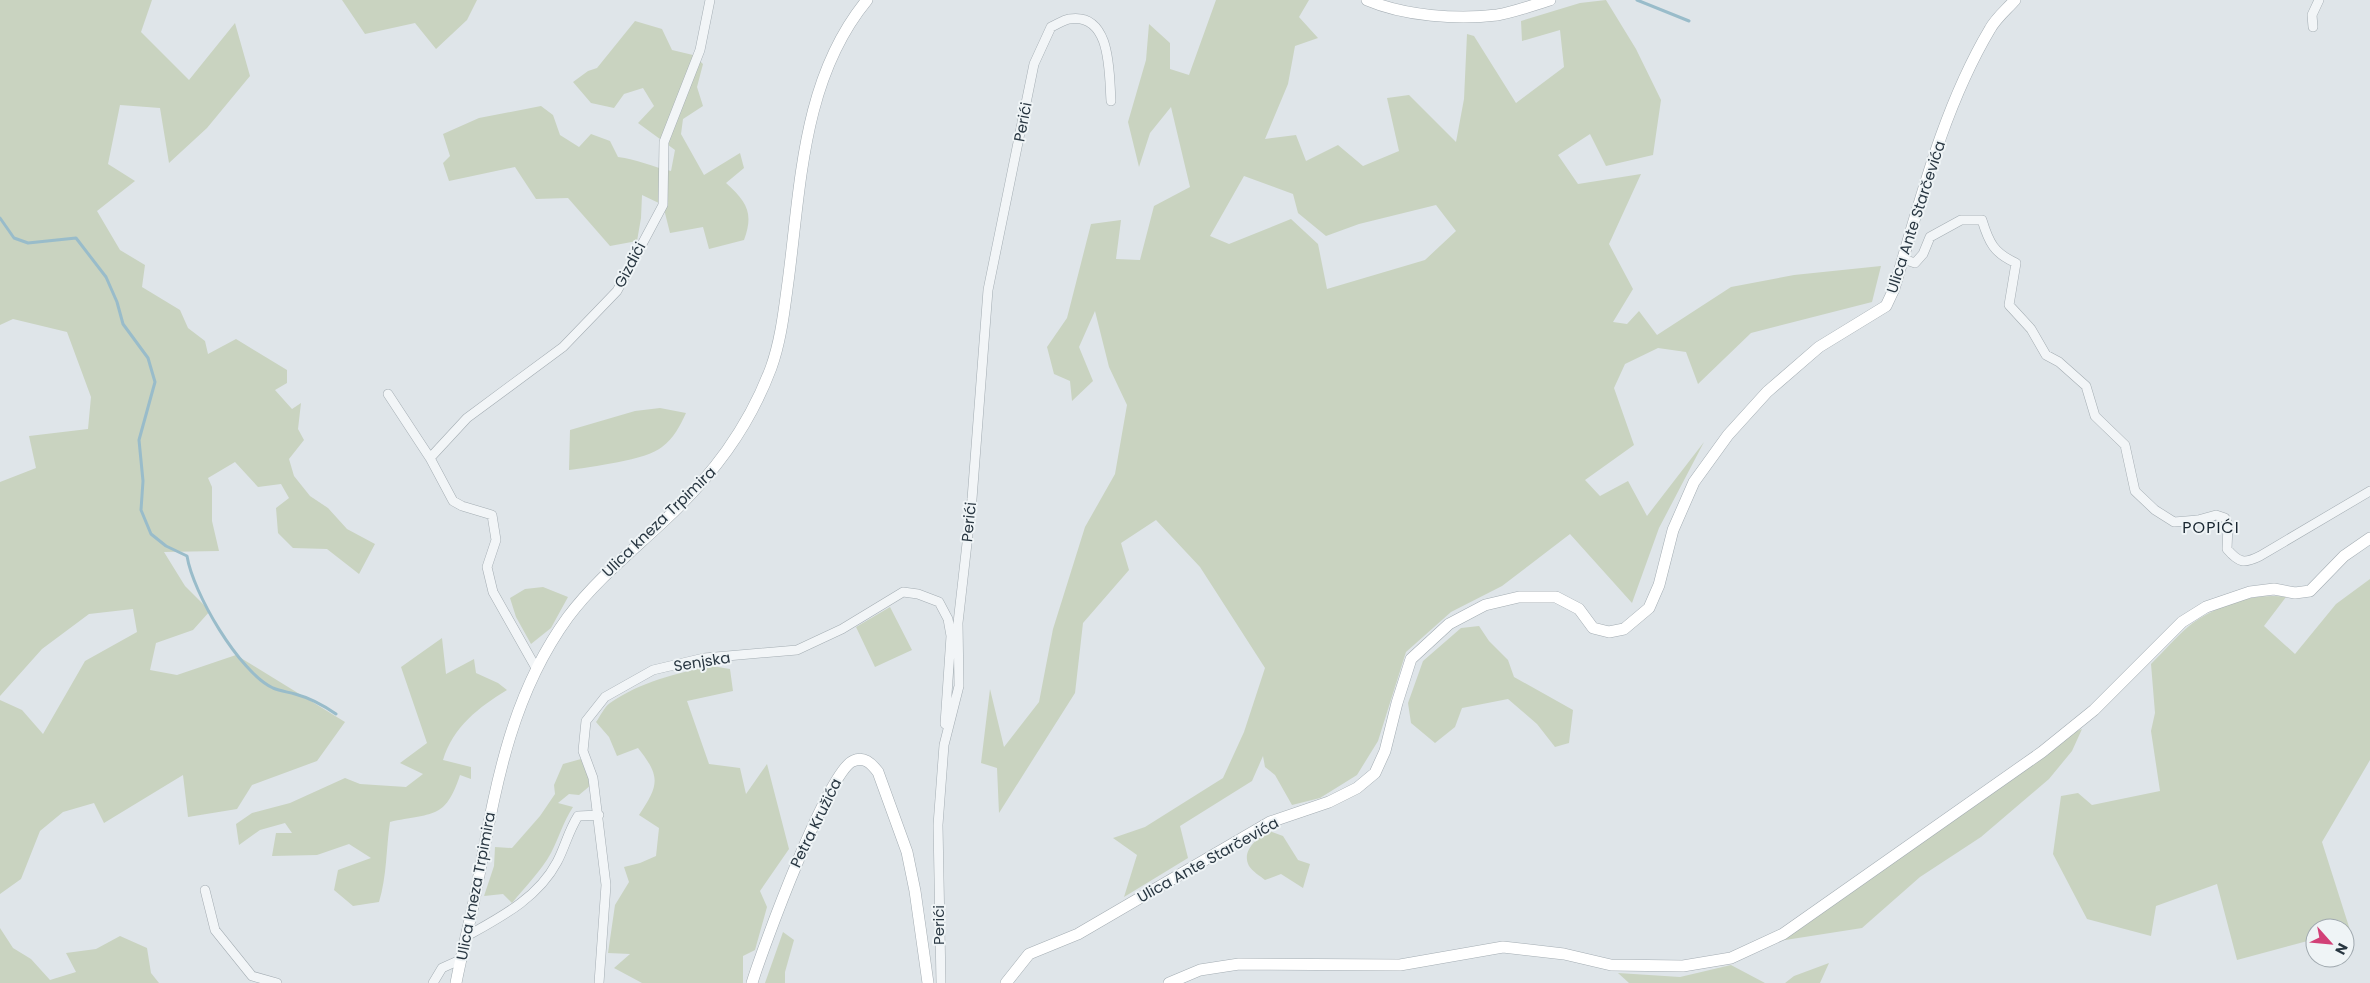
<svg xmlns="http://www.w3.org/2000/svg" width="2370" height="983" font-family="Poppins,sans-serif">
  <rect width="100%" height="100%" fill="#dfe5e9"/>
  <path fill="#c9d3c0" fill-rule="evenodd" d="M0,0H152L141,32L189,80L235,23L250,76L207,128L169,163L160,108L120,105L108,164L135,181L97,211L120,250L145,265L142,287L180,310L188,328L205,341L208,354L236,339L287,370V383L275,390L292,409L301,403L298,429L304,440L289,459L294,476L310,496L328,508L347,529L375,544L359,574L327,549L293,548L278,533L276,508L289,498L281,484L258,487L235,462L208,478L212,487V521L219,551L164,552L185,586L210,611L193,630L156,643L150,670L177,675L236,655L345,722L317,761L252,785L237,809L188,817L183,775L104,823L94,803L63,812L40,831L21,879L0,894V700L22,710L43,734L85,661L137,632L133,609L89,614L42,649L0,696V482L36,468L29,436L88,429L91,397L67,332L13,319L0,325Z
    M342,0H477L467,20L436,49L415,23L365,34Z
    M1216,0H1309L1299,17L1318,38L1295,46L1288,84L1265,139L1296,135L1306,161L1338,145L1363,166L1399,151L1387,98L1409,95L1456,142L1464,99L1467,34L1474,36L1516,103L1564,67L1560,30L1522,41L1521,21L1580,3L1606,0L1636,49L1661,100L1653,155L1606,166L1590,134L1558,155L1578,184L1641,174L1609,244L1633,289L1613,322L1627,324L1639,311L1657,335L1731,287L1794,275L1881,266L1872,302L1751,333L1698,384L1686,352L1658,348L1625,364L1614,388L1634,445L1585,480L1600,496L1628,481L1647,516L1704,442L1659,528L1632,603L1570,534L1502,586L1451,612L1406,652L1378,741L1357,775L1320,798L1292,805L1275,775L1265,767L1263,756L1252,781L1180,826L1188,858L1124,897L1137,855L1113,838L1145,827L1223,778L1244,732L1265,668L1200,567L1156,520L1121,543L1129,570L1083,623L1075,693L999,813L997,768L981,763L990,689L1004,747L1039,702L1053,629L1085,527L1115,474L1127,405L1109,367L1095,311L1079,347L1093,381L1072,401L1070,381L1054,374L1047,347L1067,318L1091,224L1121,220L1116,259L1140,260L1154,206L1190,187L1171,107L1150,133L1139,167L1128,122L1146,60L1149,24L1170,43V69L1189,75ZM1244,176L1293,194L1298,213L1326,236L1359,224L1436,205L1456,231L1425,260L1327,289L1318,244L1291,219L1229,244L1210,236Z
    M635,21L662,29L672,50L693,55L703,64L697,87L703,106L683,119L681,134L704,175L740,153L744,168L726,183C747,202 754,213 744,240L709,249L703,227L670,233L663,205L642,195L641,218L637,241L610,246L568,198L536,199L515,167L449,181L443,163L450,156L443,134L479,118L541,106L553,115L560,135L579,147L591,134L610,141L618,157C636,159 653,167 671,171L675,150L638,123L654,106L643,88L624,94L614,108L591,103L573,82L588,71L597,68Z
    M660,408L686,413C680,426 674,438 662,447C647,460 590,467 569,470L570,430L635,411Z
    M2370,579V760L2322,842L2350,930L2315,928V939L2237,960L2217,884L2156,906L2151,936L2087,919L2053,854L2061,796L2078,793L2092,805L2160,791L2151,731L2155,713L2151,664C2164,651 2176,637 2189,626C2215,606 2254,592 2286,597L2264,626L2295,654L2336,604Z
    M543,587L568,597L551,628L531,644L516,617L510,598L525,589Z
    M890,607L912,650L875,667L856,627Z
    M1479,626L1489,641L1508,660L1514,677L1573,710L1569,743L1555,747L1537,724L1508,699L1462,708L1455,727L1435,743L1411,723L1408,703L1423,661L1461,628Z
    M442,638L446,674L474,659L476,673L498,683L507,690C479,707 453,727 443,760L471,767V779L460,775C445,821 432,812 390,822C386,849 387,876 379,902L353,906L334,890L338,870L371,858L349,844L317,855L272,856L276,833H292L285,823L260,830L239,845L236,824L252,813L290,803L345,778L360,784L406,787L423,774L400,763L427,743L401,667Z
    M712,666L730,669L733,691L687,701L709,764L740,768L746,794L767,764L789,849L760,891L767,907L755,950L743,956V983H642L614,968L630,954L608,953L615,905L629,882L624,867L640,863L656,856L659,828L639,815C659,785 661,777 638,748L617,756L609,737L596,722C600,717 604,707 610,703C640,682 677,673 712,666Z
    M2082,729L2072,751L2049,779L1981,837L1920,877L1862,928L1779,941L2072,733Z
    M581,759L591,785L579,795L569,794L558,803L573,807C563,822 559,838 551,853C541,871 525,887 512,903L503,894L484,896L494,866L495,847L512,848L540,816L555,794L554,785L563,764Z
    M1269,831L1283,836L1298,860L1310,864L1303,888L1281,874L1265,880C1260,876 1252,871 1249,866C1241,851 1257,838 1269,831Z
    M0,928L13,948L31,959L50,980L76,972L66,953L96,949L120,936L147,948L151,973L159,983H0Z
    M783,932L794,940L785,972V983H765Z
    M1829,963L1820,983H1785L1794,976Z
    M1731,965L1765,983H1629L1618,973L1680,977Z"/>
  <g fill="none" stroke-linecap="round" stroke-linejoin="round">
    <path stroke="#99bcca" stroke-width="3" d="M1637,0L1689,21
      M0,218L14,238L28,243L76,238L106,277L117,302L123,324L148,358L155,382L139,440L143,481L141,510L151,534L166,546L187,556C193,593 239,672 273,688C280,691 288,692 295,694C310,698 323,705 336,714"/>
    <defs>
      <path id="street" d="M2313,27L2312,15L2319,0
        M1903,259L1915,263L1923,254L1930,237L1961,220H1982C1989,243 1994,253 2016,263L2009,305L2031,329L2046,355L2059,362L2086,386L2095,416L2125,445L2135,491L2155,510L2174,522L2198,520L2216,515L2225,518L2228,525L2227,549C2239,563 2244,564 2260,556L2370,491
        M388,394L430,458L453,501L462,506L492,515L496,540L487,567L493,592L536,668
        M430,458L467,418L563,347L617,291L663,205L664,142L700,50L710,0
        M205,890L215,930L252,976L277,983
        M467,936C501,917 538,898 557,862C565,847 568,832 578,816L599,815
        M433,983L442,968L462,959
        M599,983L606,885L593,778L583,751L586,721L605,697L653,670L704,658L797,650L842,629L903,592L918,594L939,602L948,619L951,636L945,724
        M941,983L938,825L944,745L959,686L958,623L972,499L988,290L1034,64L1051,27C1056,25 1063,20 1069,19C1112,12 1109,74 1111,101"/>
      <path id="secondary" d="M1367,0C1404,16 1458,20 1497,15C1515,12 1533,5 1550,0
        M456,983C462,951 471,919 477,886C495,791 509,698 568,617C596,580 631,552 665,520C712,476 748,429 771,368C781,340 784,311 788,282C801,184 802,79 867,0
        M752,983C762,950 828,771 853,761C864,756 871,763 878,772L907,852L915,891L928,983
        M1006,983L1029,954L1078,934L1270,822L1329,802L1357,788L1375,773L1385,751L1397,703L1411,659L1449,624L1485,605L1519,597H1556L1579,609L1593,628L1609,632L1624,629L1649,608L1659,585L1673,530L1694,482L1728,435L1767,392L1819,347L1886,306L1894,289C1920,202 1943,108 1990,29C1996,18 2007,9 2015,0
        M1169,983L1200,970L1239,964L1400,965L1503,947L1564,954L1611,965L1683,966L1731,958L1783,934L2042,752L2094,710L2182,622L2206,607L2250,592L2274,589L2295,593L2310,591L2344,556L2370,538"/>
    </defs>
    <use href="#street" stroke="#a4adb3" stroke-width="10"/>
    <use href="#secondary" stroke="#a4adb3" stroke-width="12"/>
    <use href="#street" stroke="#f2f5f7" stroke-width="9"/>
    <use href="#secondary" stroke="#fff" stroke-width="11"/>
  </g>
  <g text-anchor="middle" stroke-width="4" stroke-linejoin="round" paint-order="stroke">
    <g font-size="15" fill="#283641" stroke="#eff4f6">
      <text transform="translate(1023 122) rotate(-79)" y="5">Perići</text>
      <text transform="translate(1916 217) rotate(-72)" y="5">Ulica Ante Starčevića</text>
      <text transform="translate(630 265) rotate(-62)" y="5">Gizdići</text>
      <text transform="translate(659 522) rotate(-44)" y="5">Ulica kneza Trpimira</text>
      <text transform="translate(969 522) rotate(-84)" y="5">Perići</text>
      <text transform="translate(702 662) rotate(-9)" y="5">Senjska</text>
      <text transform="translate(816 823) rotate(-64)" y="5">Petra Kružića</text>
      <text transform="translate(1208 860) rotate(-29)" y="5">Ulica Ante Starčevića</text>
      <text transform="translate(476 886) rotate(-79)" y="5">Ulica kneza Trpimira</text>
      <text transform="translate(939 925) rotate(-90)" y="5">Perići</text>
    </g>
    <g font-size="16" letter-spacing="1" fill="#1a2731" stroke="#eff4f6">
      <text x="2211" y="533">POPIĆI</text>
    </g>
  </g>
  <g transform="translate(2330 943) rotate(117)"><circle r="24" fill="#eff4f6" stroke="#9fa8ae"/>
  <path d="M0-4L9 19L0 12L-9 19Z" fill="#d24077"/>
  <text y="-8" font-size="14" font-weight="bold" text-anchor="middle" fill="#283641">N</text>
  </g>
</svg>
